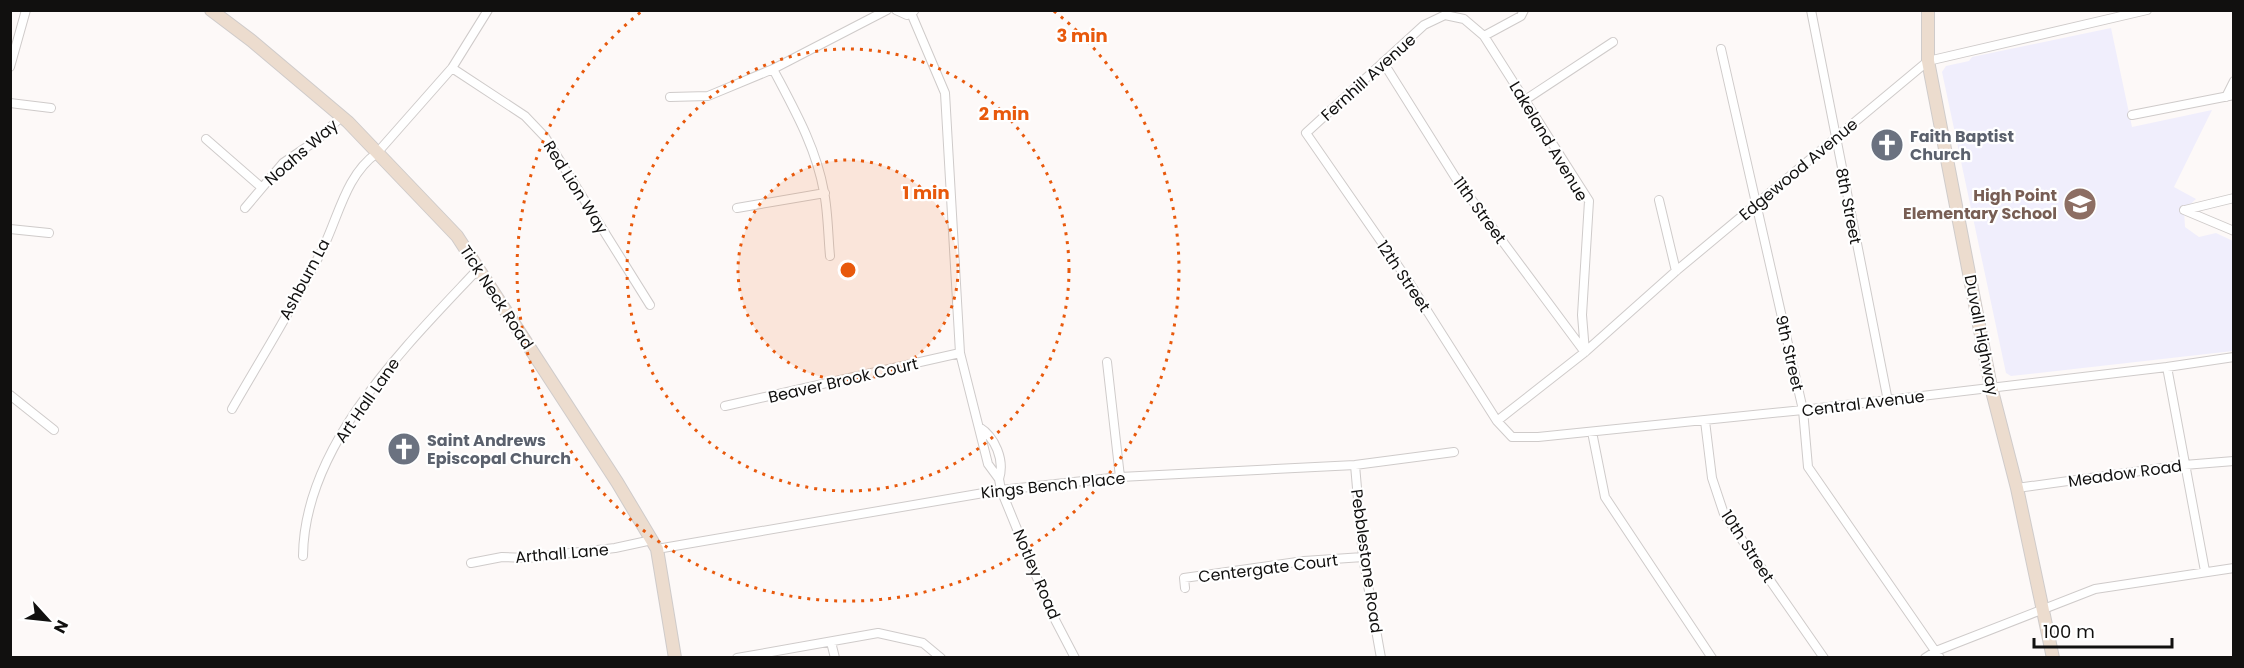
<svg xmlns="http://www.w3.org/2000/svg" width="2244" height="668" font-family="Poppins,sans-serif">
  <rect width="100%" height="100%" fill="#fdf9f8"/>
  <path fill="#f0eefc" d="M2111,28L2132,127L2212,110L2174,187L2196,199L2184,210L2185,227L2199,237L2216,233L2233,241V351L2011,376L2006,373L1942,72L1946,66L1969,61L1972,57Z"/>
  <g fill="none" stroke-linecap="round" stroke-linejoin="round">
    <defs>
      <path id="street" d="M896,10L907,15L914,11
        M1811,10L1888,401
        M911,13L945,93L960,353L988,464L999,479L1001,490L1051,612L1075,658
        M1484,36L1521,16L1524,10
        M1721,49L1803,410L1808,467L1940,658
        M1383,62L1457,180L1584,351
        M10,67L26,10
        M452,68L525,116L545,137L650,305
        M773,69C794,109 816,147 824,192C828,212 828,235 830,256
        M670,97L708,96L773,69L887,10
        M2226,97L2234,81
        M1525,100L1613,42
        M10,103L51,108
        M2132,115L2234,95
        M206,139L261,187
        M1659,200L1676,271
        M245,208L283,163L317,140L341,117
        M737,208L825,193
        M2184,210L2234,231
        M2185,210L2234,198
        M10,229L49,233
        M1585,352L1582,315L1589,201L1484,36L1464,19L1445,15L1424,25L1306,133L1405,276L1497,421L1512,437H1538L1803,410L2167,367L2234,357
        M1107,362L1120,477
        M2167,367L2205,571
        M10,395L54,430
        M725,406L960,353
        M232,409C263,355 296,303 323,248C339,215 346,175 377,153L452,68L488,10
        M1497,421L1585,352L1676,271L1928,61L2147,10
        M1705,421L1712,478L1724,514L1824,658
        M979,427C995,437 1005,460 999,479
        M1592,432L1605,497L1712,658
        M1355,465L1363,557L1381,658
        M2017,488L2184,465L2234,461
        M657,549L1001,490L1120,477L1355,465L1454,452
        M303,556C304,444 407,345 479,268
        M471,563L502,557L527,558L615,548L652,540
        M1185,588L1184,578L1304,561L1363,557
        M831,642L835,658
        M737,658L878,633L923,643L941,658
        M1925,658L1936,651L2095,589L2234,568"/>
      <path id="secondary" d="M211,10L252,41L348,122L457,236L617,482L657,549L675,658
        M1928,10V61L1991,387L2017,488L2053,658"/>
    </defs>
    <use href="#street" stroke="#cfcbca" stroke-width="10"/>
    <use href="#secondary" stroke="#cfcbca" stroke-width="14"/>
    <use href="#street" stroke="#fff" stroke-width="8"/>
    <use href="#secondary" stroke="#ecdcce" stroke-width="12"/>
  </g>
  <circle cx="848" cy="270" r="110" fill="#e8590c" fill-opacity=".12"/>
  <g fill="none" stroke="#e8590c" stroke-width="3" stroke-dasharray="3 6">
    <circle cx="848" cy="270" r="110"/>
    <circle cx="848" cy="270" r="221"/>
    <path d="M1054 11A331 331 0 1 1 642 11"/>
  </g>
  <defs>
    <symbol id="church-disc" viewBox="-11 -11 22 22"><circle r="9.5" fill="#6b7280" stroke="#fff"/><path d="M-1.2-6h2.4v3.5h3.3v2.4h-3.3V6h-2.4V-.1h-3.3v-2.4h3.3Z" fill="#fff"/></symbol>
    <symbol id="school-disc" viewBox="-11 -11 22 22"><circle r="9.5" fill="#8d6e63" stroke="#fff"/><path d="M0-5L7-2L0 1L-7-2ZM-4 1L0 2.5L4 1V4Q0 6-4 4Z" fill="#fff"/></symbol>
  </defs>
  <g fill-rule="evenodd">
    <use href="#church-disc" x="1868" y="126" width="38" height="38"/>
    <use href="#school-disc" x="2061" y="185" width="38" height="38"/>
    <use href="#church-disc" x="385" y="430" width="38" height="38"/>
  </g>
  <g text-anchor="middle" stroke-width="4.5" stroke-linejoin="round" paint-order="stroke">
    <g font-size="16" fill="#11100f" stroke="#fff">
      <text transform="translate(1368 77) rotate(-42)" y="6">Fernhill Avenue</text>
      <text transform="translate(1549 141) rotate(59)" y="6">Lakeland Avenue</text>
      <text transform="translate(301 152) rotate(-41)" y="6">Noahs Way</text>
      <text transform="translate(1798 169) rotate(-40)" y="6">Edgewood Avenue</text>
      <text transform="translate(576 187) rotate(58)" y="6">Red Lion Way</text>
      <text transform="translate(1849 206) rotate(79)" y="6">8th Street</text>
      <text transform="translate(1480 210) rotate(54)" y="6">11th Street</text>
      <text transform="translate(1404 276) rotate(56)" y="6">12th Street</text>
      <text transform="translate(304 279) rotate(-62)" y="6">Ashburn La</text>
      <text transform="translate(497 297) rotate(57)" y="6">Tick Neck Road</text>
      <text transform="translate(1982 335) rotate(79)" y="6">Duvall Highway</text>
      <text transform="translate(1790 353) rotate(77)" y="6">9th Street</text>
      <text transform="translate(843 380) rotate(-13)" y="6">Beaver Brook Court</text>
      <text transform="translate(367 400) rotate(-55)" y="6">Art Hall Lane</text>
      <text transform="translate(1863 403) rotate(-7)" y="6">Central Avenue</text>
      <text transform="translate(2125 473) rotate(-8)" y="6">Meadow Road</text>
      <text transform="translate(1053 485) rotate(-6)" y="6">Kings Bench Place</text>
      <text transform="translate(1748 546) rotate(57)" y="6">10th Street</text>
      <text transform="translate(562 553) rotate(-5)" y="6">Arthall Lane</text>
      <text transform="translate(1367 561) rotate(82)" y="6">Pebblestone Road</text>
      <text transform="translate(1268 568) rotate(-7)" y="6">Centergate Court</text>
      <text transform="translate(1037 574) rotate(67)" y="6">Notley Road</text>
    </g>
    <g font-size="16" font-weight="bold" fill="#5b616d" stroke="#fff" text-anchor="start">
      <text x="1910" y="142">Faith Baptist<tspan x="1910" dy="18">Church</tspan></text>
      <text x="427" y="446">Saint Andrews<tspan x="427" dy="18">Episcopal Church</tspan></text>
    </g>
    <g font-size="16" font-weight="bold" fill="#785e54" stroke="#fff" text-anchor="end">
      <text x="2057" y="201">High Point<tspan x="2057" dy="18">Elementary School</tspan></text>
    </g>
  </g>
  <circle cx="848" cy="270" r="9" fill="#e8590c" stroke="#fff" stroke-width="3"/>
  <g font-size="18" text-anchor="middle" font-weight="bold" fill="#e8590c" stroke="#fff" stroke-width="4.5" stroke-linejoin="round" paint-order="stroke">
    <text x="1082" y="42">3 min</text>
    <text x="1004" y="120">2 min</text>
    <text x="926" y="199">1 min</text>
  </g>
  <rect width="2244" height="668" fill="none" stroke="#11100f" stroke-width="24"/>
  <g transform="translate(48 620) rotate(117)" stroke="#ffffff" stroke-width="4.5" paint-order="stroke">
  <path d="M0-4.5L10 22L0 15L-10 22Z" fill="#11100f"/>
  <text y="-9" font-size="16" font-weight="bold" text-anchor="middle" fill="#11100f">N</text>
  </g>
  <path d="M2034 638v9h138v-9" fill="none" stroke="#11100f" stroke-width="3"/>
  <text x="2043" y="638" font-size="18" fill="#11100f" stroke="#ffffff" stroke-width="4.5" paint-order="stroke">100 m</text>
</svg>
